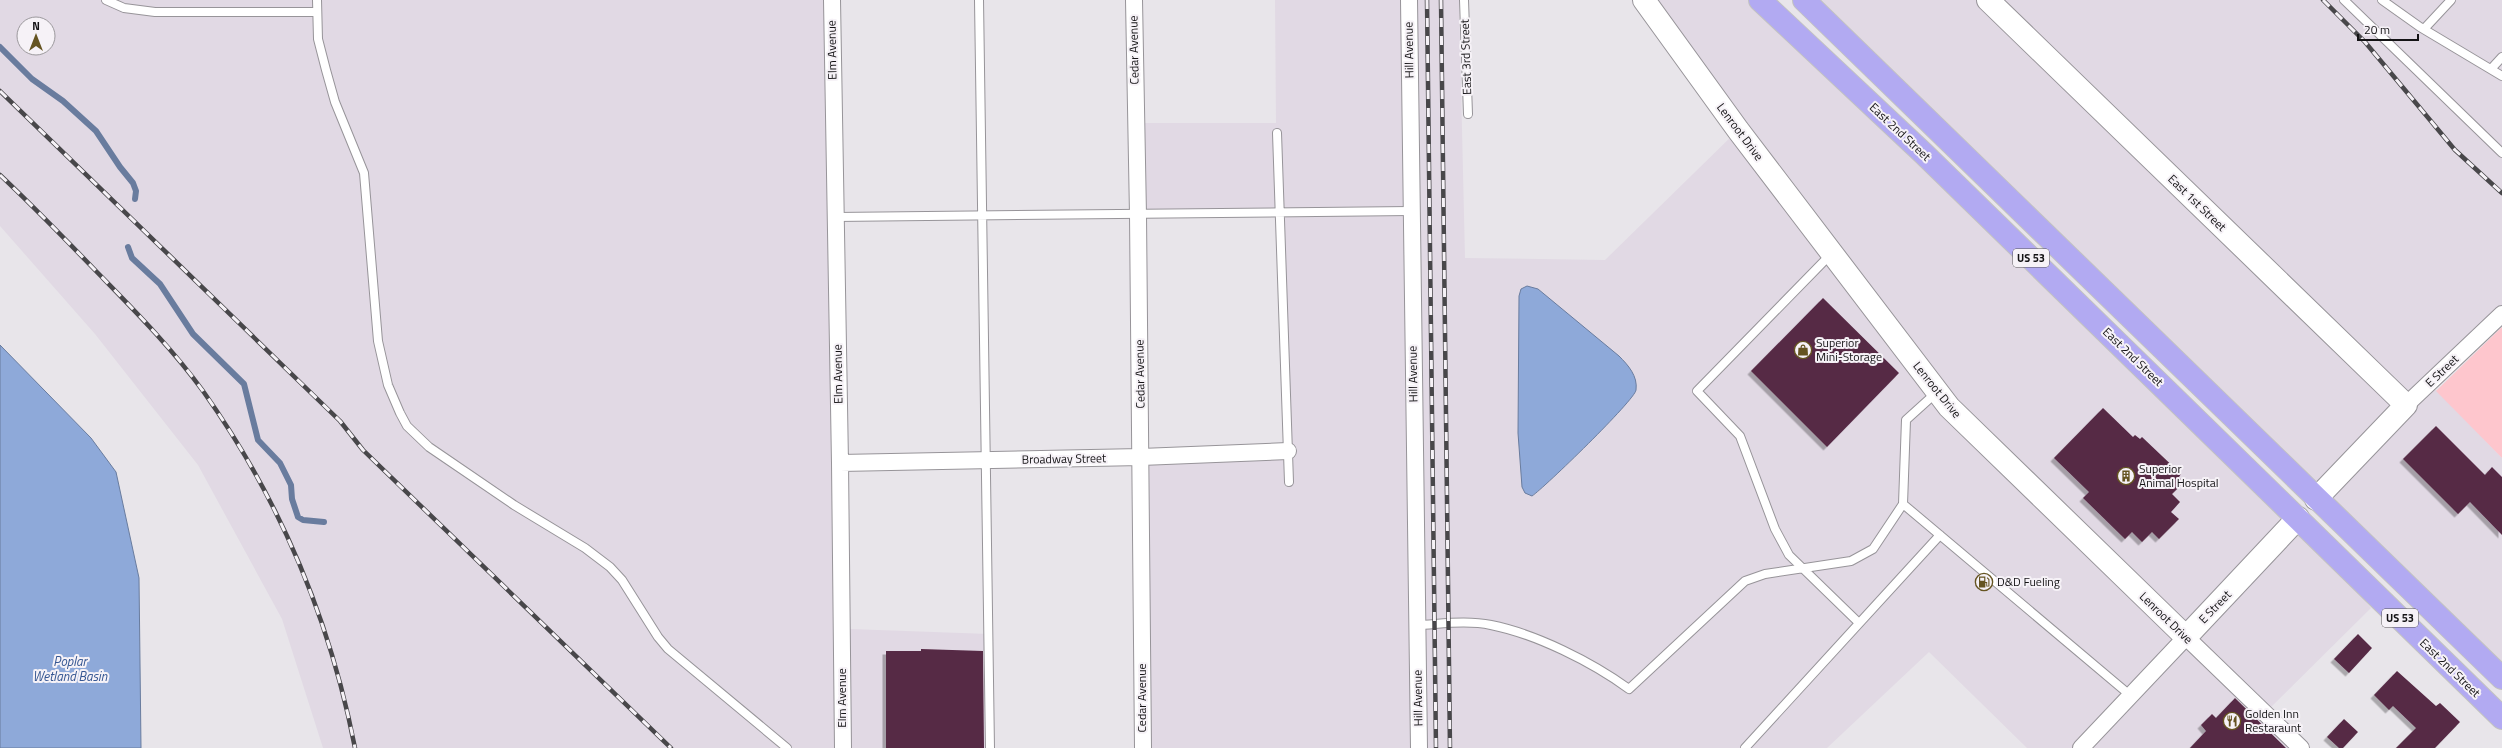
<svg xmlns="http://www.w3.org/2000/svg" width="2502" height="748" font-family="'Titillium Web',sans-serif">
  <defs>
    <filter id="shadow"><feDropShadow dx="-3.5" dy="3.5" stdDeviation="0" flood-color="#0004"/></filter>
  </defs>
  <rect width="100%" height="100%" fill="#e8e5ea"/>
  <path fill="#e1d9e4" fill-rule="evenodd" d="M0,0H832L850,629L989,634L987,748H323L282,619L198,465L95,334L0,226ZM24,24H48V48H24Z
    M1275,0H1459L1465,258L1605,260L1738,130L1644,0H1760L2298,518L2371,608L2265,713L2301,748H2027L1929,652L1827,748H1141V457L1288,451L1280,213L1138,215L1142,123H1276Z
    M1804,0H2502V308L2429,383L2502,458V678Z"/>
  <path fill="#fec6cd" d="M2502,327V458L2436,391Z"/>
  <path fill="#8ea9d9" stroke="#697c9e" d="M1527,286L1538,289L1619,356C1628,365 1638,376 1636,390C1635,400 1544,488 1532,496L1525,493L1522,487L1518,433L1519,296L1521,289Z
    M0,345L91,438L116,472L139,578L141,748H0Z"/>
  <g fill="none" stroke-linecap="round" stroke-linejoin="round">
    <path stroke="#697c9e" stroke-width="6" d="M0,47L32,79L63,101L96,131L120,167L133,183L136,191L135,199
      M128,247L132,258L160,284L193,334L244,384L258,440L280,463L291,485L292,499L298,517L303,520L324,522"/>
  </g>
  <path fill="#562945" filter="url(#shadow)" d="M1823,298L1899,373L1827,447L1751,371Z
    M2103,408L2133,437L2135,435L2140,439L2142,437L2181,474L2179,477L2184,482L2172,494L2180,502L2171,512L2179,519L2159,539L2152,532L2142,542L2132,532L2125,539L2083,498L2089,492L2054,458Z
    M2436,426L2485,475L2492,467L2502,477V535L2470,502L2458,514L2403,459Z
    M2358,634L2372,648L2349,673L2334,659Z
    M921,649L983,651L984,748H886V651H921Z
    M2397,671L2436,706L2440,703L2460,722L2435,748H2396L2416,728L2393,706L2389,710L2374,695Z
    M2235,698L2286,748H2190L2206,731L2201,725L2212,714L2216,718Z
    M2344,719L2358,732L2343,748H2339L2327,737Z"/>
  <g fill="none" stroke-linecap="round" stroke-linejoin="round">
    <defs>
      <path id="lane" d="M106,0L124,8L155,12H317
        M317,0L318,39L326,70L335,102L364,173L378,341L388,385L400,413L407,426L429,447L514,505L585,548L610,567L622,580L658,637L668,649L787,748
        M979,0L990,748
        M1464,0L1468,114
        M2344,0L2502,153
        M2382,0L2420,27L2502,76
        M2424,29L2451,0
        M2491,69L2502,57
        M1277,133L1289,482
        M835,217L1411,211
        M1831,254L1697,391L1740,436L1775,529L1789,555L1859,623
        M1903,504L2131,696
        M1417,625C1441,624 1467,620 1491,625C1536,634 1592,662 1629,689L1745,581L1765,574L1851,561L1873,549L1903,504L1906,420L1937,392
        M1745,748L1940,535"/>
      <path id="street" d="M832,0L840,463L843,748
        M1134,0L1138,215L1143,748
        M1409,0L1419,748
        M2406,405L2502,314
        M840,463L1141,457L1288,451
        M2081,748L2186,637L2301,748"/>
      <path id="secondary" d="M1644,0L1738,130L1949,407L2186,637L2298,518
        M1988,0L2406,405L2316,499"/>
      <path id="highway" d="M1760,0L1923,153L2502,718
        M1804,0L2502,678"/>
    </defs>
    <use href="#lane" stroke="#979499" stroke-width="10"/>
    <use href="#street" stroke="#979499" stroke-width="18"/>
    <use href="#secondary" stroke="#979499" stroke-width="24"/>
    <use href="#highway" stroke="#c2c2c2" stroke-width="24"/>
    <use href="#lane" stroke="#fff" stroke-width="8"/>
    <use href="#street" stroke="#fff" stroke-width="16"/>
    <use href="#secondary" stroke="#fff" stroke-width="22"/>
    <use href="#highway" stroke="#b2aaf2" stroke-width="22"/>
    <defs>
      <path id="rail" d="M1427,0L1436,748
        M1441,0L1450,748
        M2323,0L2365,42L2455,150L2502,193
        M0,91L340,421L363,450L671,748
        M0,175C33,206 64,238 95,270C133,309 172,348 203,391C279,498 330,620 355,748"/>
    </defs>
    <use href="#rail" stroke="#48474a" stroke-width="4.5"/>
    <use href="#rail" stroke="#f6f2f7" stroke-width="3" stroke-dasharray="9" stroke-linecap="butt"/>
  </g>
  <defs>
    <symbol id="shop-ring" viewBox="-11 -11 22 22"><circle r="9.5" fill="#f6f2f7" stroke="#655421" stroke-width="1.5"/><path d="M-5-2.5h2.3a2.7 3.5 0 0 1 5.4 0H5L5.5 6h-11ZM-1.5-2.5h3a1.5 2.3 0 0 0-3 0Z" fill="#655421"/></symbol>
    <symbol id="building-ring" viewBox="-11 -11 22 22"><circle r="9.5" fill="#f6f2f7" stroke="#655421" stroke-width="1.5"/><path d="M-4-6H4V6H1V3H-1V6H-4ZM-2.5-4.3h1.7v1.8h-1.7ZM.8-4.3h1.7v1.8H.8ZM-2.5-1h1.7V.8h-1.7ZM.8-1h1.7V.8H.8Z" fill="#655421"/></symbol>
    <symbol id="fuel-ring" viewBox="-11 -11 22 22"><circle r="9.5" fill="#f6f2f7" stroke="#655421" stroke-width="1.5"/><path d="M-5.5-6h7V0h2V4h1.3V-2.5L3-4.5l.8-.8L6-3V5H2.5V1h-1V6h-7ZM-4.2-4.7v3.2H.2V-4.7Z" fill="#655421"/></symbol>
    <symbol id="restaurant-ring" viewBox="-11 -11 22 22"><circle r="9.5" fill="#f6f2f7" stroke="#655421" stroke-width="1.5"/><path d="M-5-6h1v4h1v-4h1v4h1v-4h1v5L-1.5 .5V6h-2V.5L-5-1ZM5-6V6H3V1.5H1.5Q1.5-4 5-6Z" fill="#655421"/></symbol>
  </defs>
  <g fill-rule="evenodd">
    <use href="#shop-ring" x="1793" y="340" width="20" height="20"/>
    <use href="#building-ring" x="2116" y="466" width="20" height="20"/>
    <use href="#fuel-ring" x="1974" y="572" width="20" height="20"/>
    <use href="#restaurant-ring" x="2222" y="711" width="20" height="20"/>
  </g>
  <g text-anchor="middle" stroke-width="4" stroke-linejoin="round" paint-order="stroke">
    <g fill="#f6f2f7" stroke="#585659" stroke-width="1">
      <rect x="2013" y="249" width="36" height="18" rx="3"/>
      <rect x="2382" y="609" width="36" height="18" rx="3"/>
    </g>
    <g font-size="11" font-weight="bold" fill="#141315">
      <text x="2031" y="262">US 53</text>
      <text x="2400" y="622">US 53</text>
    </g>
    <g font-size="12" fill="#141315" stroke="#f6f2f7">
      <text transform="translate(832 50) rotate(-91)" y="4">Elm Avenue</text>
      <text transform="translate(1134 50) rotate(-91)" y="4">Cedar Avenue</text>
      <text transform="translate(1409 50) rotate(-91)" y="4">Hill Avenue</text>
      <text transform="translate(1466 57) rotate(-92)" y="4">East 3rd Street</text>
      <text transform="translate(1740 132) rotate(53)" y="4">Lenroot Drive</text>
      <text transform="translate(1900 132) rotate(43)" y="4">East 2nd Street</text>
      <text transform="translate(2197 203) rotate(44)" y="4">East 1st Street</text>
      <text transform="translate(2133 357) rotate(44)" y="4">East 2nd Street</text>
      <text transform="translate(2442 371) rotate(-44)" y="4">E Street</text>
      <text transform="translate(838 374) rotate(-91)" y="4">Elm Avenue</text>
      <text transform="translate(1140 374) rotate(-91)" y="4">Cedar Avenue</text>
      <text transform="translate(1413 374) rotate(-91)" y="4">Hill Avenue</text>
      <text transform="translate(1937 390) rotate(51)" y="4">Lenroot Drive</text>
      <text transform="translate(1064 459) rotate(-1)" y="4">Broadway Street</text>
      <text transform="translate(2215 607) rotate(-46)" y="4">E Street</text>
      <text transform="translate(2166 618) rotate(44)" y="4">Lenroot Drive</text>
      <text transform="translate(2450 668) rotate(44)" y="4">East 2nd Street</text>
      <text transform="translate(842 698) rotate(-90)" y="4">Elm Avenue</text>
      <text transform="translate(1142 698) rotate(-90)" y="4">Cedar Avenue</text>
      <text transform="translate(1418 698) rotate(-91)" y="4">Hill Avenue</text>
    </g>
    <g font-size="12" fill="#141315" stroke="#f6f2f7" text-anchor="start">
      <text x="1816" y="347">Superior<tspan x="1816" dy="14">Mini-Storage</tspan></text>
      <text x="2139" y="473">Superior<tspan x="2139" dy="14">Animal Hospital</tspan></text>
      <text x="1997" y="586">D&amp;D Fueling</text>
      <text x="2245" y="718">Golden Inn<tspan x="2245" dy="14">Restaraunt</tspan></text>
    </g>
    <g font-size="13" font-style="italic" fill="#355692" stroke="#f6f2f7">
      <text x="70" y="666">Poplar<tspan x="70" dy="15">Wetland Basin</tspan></text>
    </g>
  </g>
  <g transform="translate(36 36)"><circle r="19" fill="#f6f2f7" stroke="#9c999d"/>
  <path d="M0-3L7 15L0 10L-7 15Z" fill="#655421"/>
  <text y="-6" font-size="11" font-weight="bold" text-anchor="middle" fill="#141315">N</text>
  </g>
  <path d="M2358 34v6h60v-6" fill="none" stroke="#141315" stroke-width="2"/>
  <text x="2364" y="34" font-size="12" fill="#141315" stroke="#f6f2f7" stroke-width="3" paint-order="stroke">20 m</text>
</svg>
